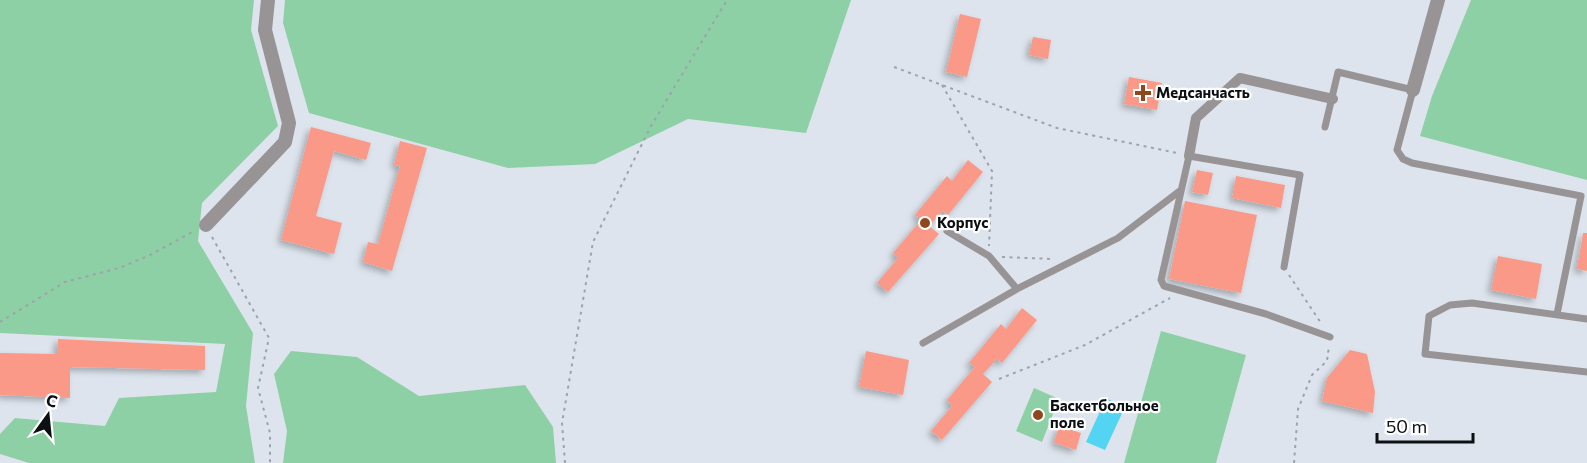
<svg xmlns="http://www.w3.org/2000/svg" width="1587" height="463" font-family="Commissioner,sans-serif">
  <defs>
    <filter id="shadow"><feDropShadow dx="-3.5" dy="3.5" stdDeviation="3" flood-color="#0004"/></filter>
  </defs>
  <rect width="100%" height="100%" fill="#dde4ed"/>
  <path fill="#8ed0a5" d="M0,0H254L251,30L278,126L202,203L198,241L253,333L246,406L255,463H29L0,454V434L15,418L105,426L119,398L216,392L225,344L0,333Z
    M285,0H851L806,133L688,119L595,164L508,168L309,113L283,23Z
    M1471,0H1587V180L1420,136L1432,96Z
    M1161,331L1246,355L1216,463H1124Z
    M291,351L357,357L419,396L525,385L553,427L556,463H283L287,431L274,374Z
    M1034,388L1059,399L1042,442L1016,431Z"/>
  <path fill="#53d4f2" d="M1106,398L1125,407L1105,450L1086,442Z"/>
  <path fill="#fa9988" filter="url(#shadow)" d="M960,14L981,19L967,77L946,72Z
    M1033,37L1051,40L1048,59L1029,55Z
    M1129,77L1162,83L1157,110L1124,104Z
    M311,127L371,143L366,160L334,151L316,216L342,223L334,254L281,240Z
    M400,141L427,148L392,271L363,262L368,242L378,244L400,166L394,165Z
    M968,160L983,172L948,215L943,211L929,226L939,234L888,292L877,283L898,258L893,253L921,220L915,215L947,176L952,181Z
    M1197,170L1213,173L1208,195L1192,192Z
    M1236,176L1285,185L1281,208L1232,198Z
    M1185,201L1257,215L1241,293L1169,279Z
    M1583,233H1587V271L1577,269Z
    M1498,256L1542,264L1536,299L1491,290Z
    M1022,308L1037,320L1002,363L997,359L983,374L992,382L942,440L931,431L952,406L947,400L975,367L969,363L1001,324L1006,329Z
    M58,339L205,346V370L70,367V398L0,395V353L57,354Z
    M1350,350L1367,354L1375,392L1373,413L1322,401L1327,378Z
    M866,351L909,360L903,395L859,387Z
    M1059,426L1081,433L1076,450L1054,443Z"/>
  <g fill="none" stroke-linecap="round" stroke-linejoin="round">
    <path stroke="#9da3aa" stroke-width="2" stroke-dasharray="3 4.5" stroke-linecap="butt" d="M894,67L1057,128L1177,153
      M942,85L992,171L989,246
      M212,237L269,338L258,388L270,433V463
      M1002,257L1053,259
      M1289,275L1321,323
      M0,322L65,282L119,268L148,256L194,231
      M999,379L1085,345L1170,298
      M565,463L562,423L593,242L651,126L727,0
      M1294,463L1298,409L1312,375L1327,361L1329,346"/>
    <path stroke="#989395" stroke-width="7" d="M1325,127L1338,72L1413,90L1397,150L1403,159L1412,163L1581,196L1557,314
      M947,231L989,256L1017,289
      M1284,267L1300,175L1189,156L1161,280L1164,286L1266,314L1330,337
      M1587,319L1472,303L1450,305L1429,316L1425,354L1587,372
      M923,343L1017,289L1118,238L1181,190"/>
    <path stroke="#989395" stroke-width="10" d="M1189,156L1196,118L1240,78L1333,99"/>
    <path stroke="#989395" stroke-width="14" d="M1413,90L1438,0
      M206,225L285,142L289,123L265,30L268,0"/>
  </g>
  <g fill="#8d481e" stroke="#fff" stroke-width="2">
    <path d="M1140 84h6v6h6v6h-6v6h-6v-6h-6v-6h6z"/>
    <circle cx="925" cy="223" r="6"/>
    <circle cx="1038" cy="415" r="6"/>
  </g>
  <g text-anchor="middle" stroke-width="4.5" stroke-linejoin="round" paint-order="stroke">
    <g font-size="15" font-weight="bold" fill="#0d1013" stroke="#fff" text-anchor="start">
      <text x="1156" y="98">Медсанчасть</text>
      <text x="937" y="228">Корпус</text>
      <text x="1050" y="411">Баскетбольное<tspan x="1050" dy="17">поле</tspan></text>
    </g>
  </g>
  <g transform="translate(48 415) rotate(15)" stroke="#ffffff" stroke-width="4.5" paint-order="stroke">
  <path d="M0-4.5L10 22L0 15L-10 22Z" fill="#0d1013"/>
  <text y="-9" font-size="16" font-weight="bold" text-anchor="middle" fill="#0d1013">С</text>
  </g>
  <path d="M1377 433v9h96v-9" fill="none" stroke="#0d1013" stroke-width="3"/>
  <text x="1386" y="433" font-size="18" fill="#0d1013" stroke="#ffffff" stroke-width="4.5" paint-order="stroke">50 m</text>
</svg>
